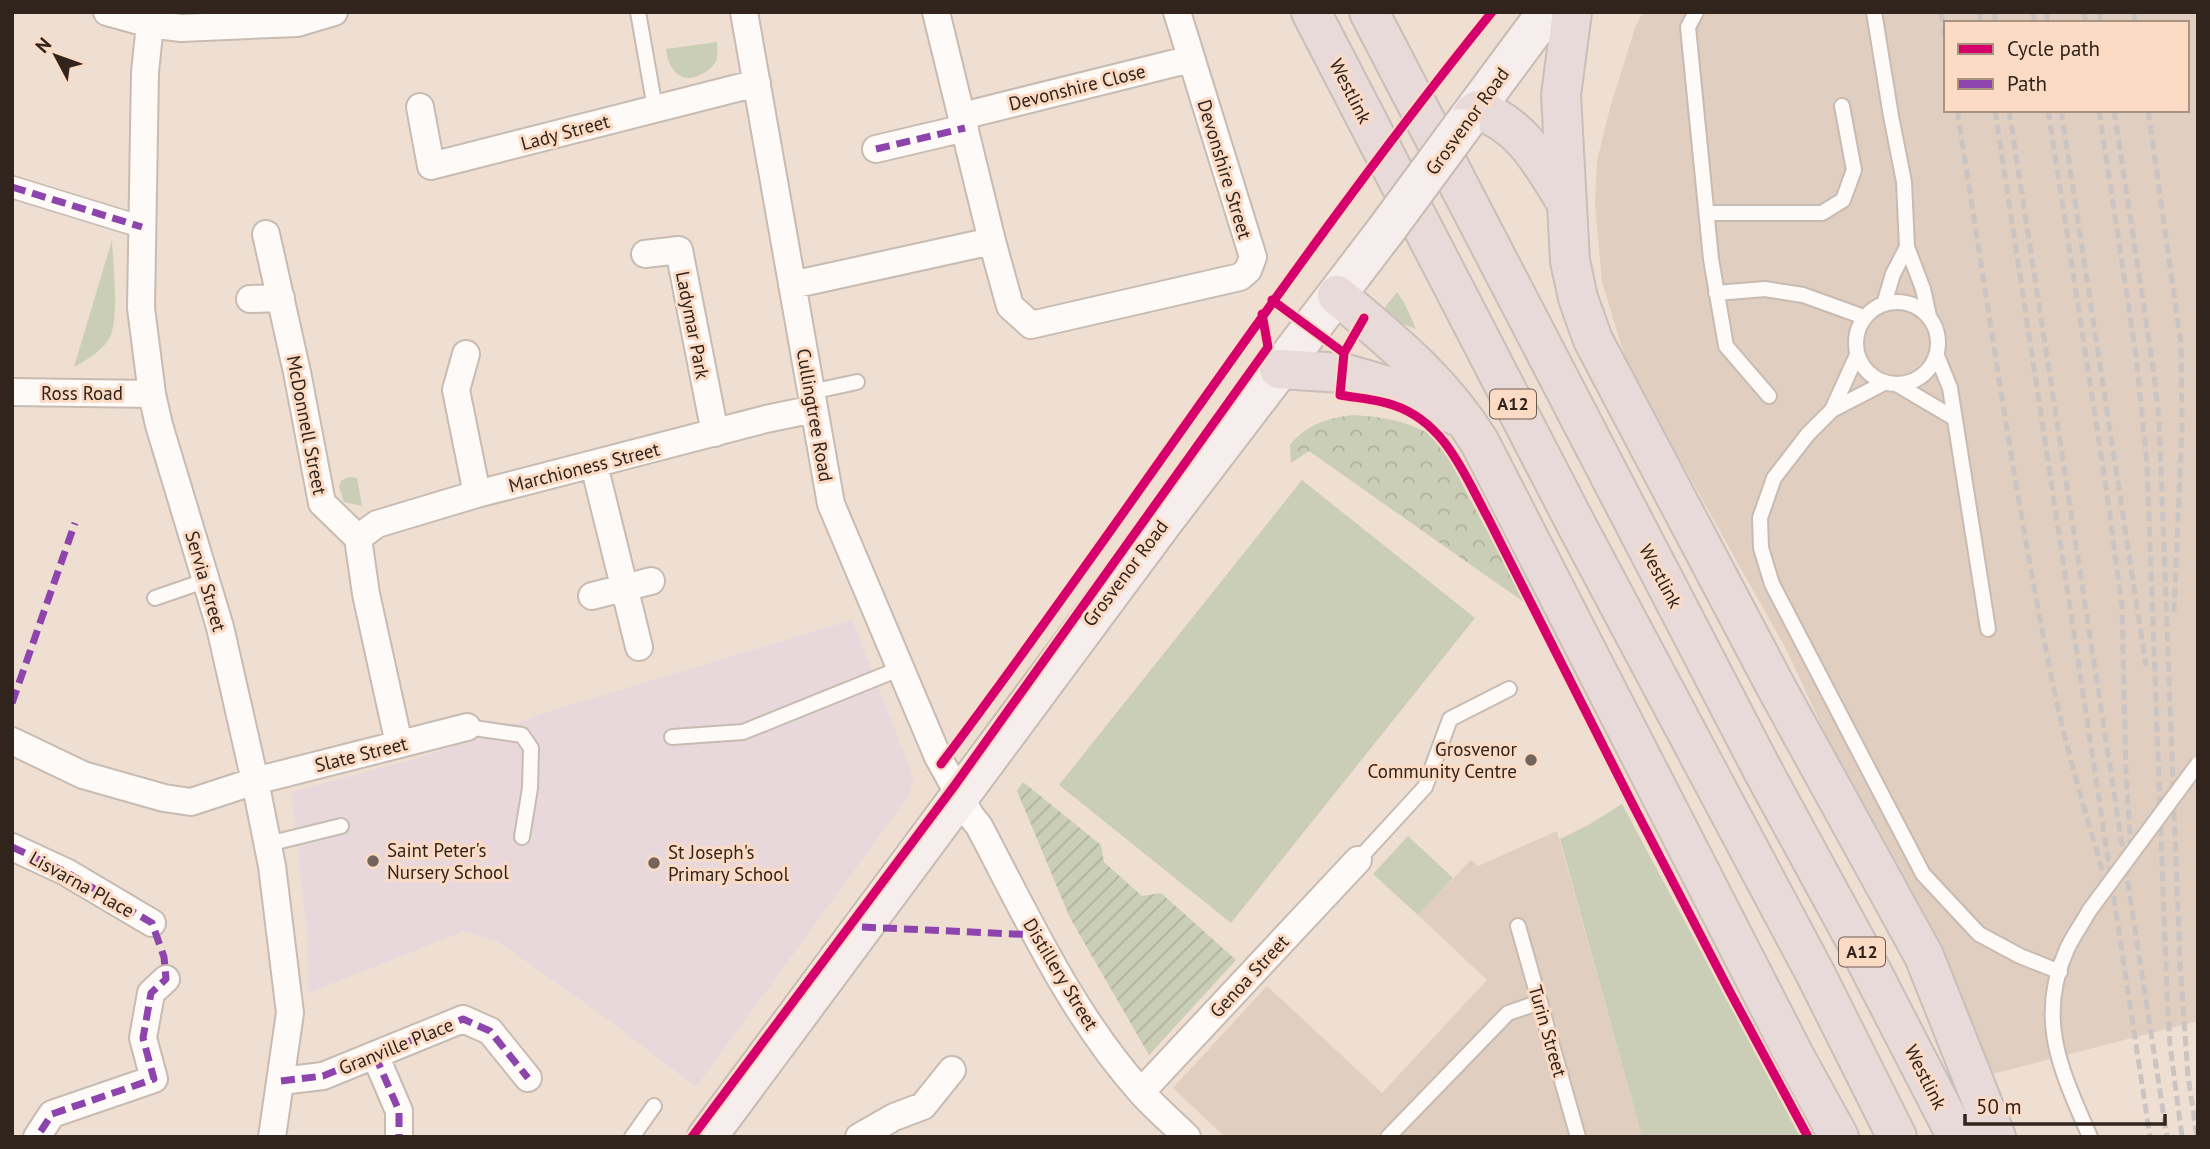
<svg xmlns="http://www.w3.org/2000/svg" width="2210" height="1149" font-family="'PT Sans',sans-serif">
  <defs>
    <pattern id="forest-crowns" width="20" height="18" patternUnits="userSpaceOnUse" patternTransform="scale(1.75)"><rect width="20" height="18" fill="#caceb6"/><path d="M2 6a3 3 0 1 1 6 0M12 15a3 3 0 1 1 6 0" fill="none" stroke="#aeb19c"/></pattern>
    <pattern id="garden-furrows" width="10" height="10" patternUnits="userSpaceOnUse" patternTransform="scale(1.75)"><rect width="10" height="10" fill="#caceb6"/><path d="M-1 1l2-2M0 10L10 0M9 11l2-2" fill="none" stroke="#aeb19c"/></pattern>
  </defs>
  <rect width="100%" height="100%" fill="#efded2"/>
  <path fill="#e0cec0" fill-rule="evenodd" d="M1643,12H2198V1021L1985,1076L1786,649L1628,367L1602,282L1595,204L1597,161L1610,108L1635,28ZM1946,23H2187V110H1946Z
    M1557,831L1642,1137H1225L1173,1088L1267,986L1382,1093L1487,980L1418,915L1471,860L1478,866Z"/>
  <path fill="#e8d8dc" d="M852,620L911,771L913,781L910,794L696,1087L602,1015L500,943L464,931L308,993L307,933L291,792L421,757L560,708Z"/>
  <path fill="#caceb6" d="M717,42C717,47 718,54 717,59C715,65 708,71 702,74C681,86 668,69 666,49Z
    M112,240C113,265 119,312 111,335C106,348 86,361 74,367Z
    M1397,292L1405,304L1416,329L1403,324L1382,311Z
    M348,477L357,478L362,506L344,502L339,487L341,481Z
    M1302,480L1475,618L1231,923L1059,785Z
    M1622,804L1800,1137H1642L1560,839L1590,824Z
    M1408,836L1453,878L1418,915L1373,874Z"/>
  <path fill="url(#forest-crowns)" d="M1354,415C1383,417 1420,422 1441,444L1525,603L1309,451L1291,463L1290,445C1307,424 1328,418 1354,415Z"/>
  <path fill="url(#garden-furrows)" d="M1023,782L1101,845L1104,862L1142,896L1161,893L1236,960L1149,1055L1070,918L1017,791Z"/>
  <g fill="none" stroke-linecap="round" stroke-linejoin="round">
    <defs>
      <path id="service" d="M638,12L655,108
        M1696,12L1688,27L1711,259L1726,346L1769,396
        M1874,12L1891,116L1904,182L1907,247L1923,289L1929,316
        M1708,213H1822L1843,200L1854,170L1842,106
        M1716,293L1765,289L1803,295L1864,317
        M1856 343a41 41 0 1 1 82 0a41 41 0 1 1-82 0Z
        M1884,304L1893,274L1907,247
        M1937,356L1950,388L1988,629
        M1884,383L1832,410L1808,434L1774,478L1760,518L1761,548L1772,584L1923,874L1979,934L2020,956L2060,972
        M1898,385L1954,418
        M811,392L857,382
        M1832,410L1857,355
        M155,598L207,580
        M467,727L522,735L531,748L530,788L522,837
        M672,737L743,732L899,669
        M268,844L341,826
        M1358,860L1425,787L1450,719L1509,689
        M2089,911C2082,924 2073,936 2067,949C2035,1020 2062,1072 2090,1137
        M1518,926L1578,1137
        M632,1137L654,1106
        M1388,1137L1508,1013L1540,1002"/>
      <path id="pedestrian" d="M12,187L142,227"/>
      <path id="minor" d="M107,12L150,24L181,28L297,23L334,12
        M744,12L831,504L938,757L971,816L979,826C1027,917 1072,1015 1141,1092C1155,1108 1172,1122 1187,1137
        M936,12L992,241L1010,306L1031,325L1240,277L1248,270L1253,257L1177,12
        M150,24L145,72L141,308L152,394L159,425L220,627L255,781L272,866L290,1013L272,1137
        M420,107L431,166L757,83
        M962,116L1191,59
        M876,149L965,128
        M266,234L297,372L322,503L358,538L366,594L399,744
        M645,254L679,250L715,433
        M792,285L992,241
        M250,299L281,298
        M466,354L456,390L477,494
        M12,392L152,394
        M594,465L639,647
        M358,538L377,524L477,494L766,419L814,409
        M592,596L651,581
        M12,741L83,775L164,798L191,802L255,781L467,727
        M12,847L66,872L152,923
        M375,1055L399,1111V1137
        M281,1081L323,1076L463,1019L490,1031L528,1078
        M1141,1092L1358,860
        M37,1137L52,1114L154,1079L143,1038L151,993L166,979
        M859,1137L894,1117L923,1106L952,1070"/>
      <path id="secondary" d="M1461,128L1547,12
        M707,1137L1163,522L1386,230"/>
      <path id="trunk" d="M1311,12L1577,526L1815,973L1897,1137
        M1369,12L1762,769L1859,947L1957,1137
        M1572,12L1561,95L1570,261L1578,298L1593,340L1776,687L1924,956L1996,1137
        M1473,113L1478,110C1521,124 1542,163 1564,199
        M1337,295C1393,343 1439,378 1479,441L1795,1057L1839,1137
        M1279,369L1343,373L1401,390L1457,416"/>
    </defs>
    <use href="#service" stroke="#c8bbb1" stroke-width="18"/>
    <use href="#pedestrian" stroke="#c8bbb1" stroke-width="24"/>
    <use href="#minor" stroke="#c8bbb1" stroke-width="30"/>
    <use href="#secondary" stroke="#c8bbb1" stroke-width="42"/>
    <use href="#trunk" stroke="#c8bfb9" stroke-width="42"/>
    <use href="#service" stroke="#fdfaf8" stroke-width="14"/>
    <use href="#pedestrian" stroke="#fdfaf8" stroke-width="21"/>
    <use href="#minor" stroke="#fdfaf8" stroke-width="26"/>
    <use href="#secondary" stroke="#f5eeec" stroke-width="38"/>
    <use href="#trunk" stroke="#e8dad8" stroke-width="38"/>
    <path stroke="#cac5c2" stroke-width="5" stroke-dasharray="10 5" stroke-linecap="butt" d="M1941,12L1946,42
      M1979,12L1981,23
      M1994,12L1996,23
      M2033,12L2035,23
      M2046,12L2048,23
      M2084,12L2086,23
      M2099,12L2101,23
      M2134,12L2135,23
      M1957,110C1987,297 2013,485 2050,670C2063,738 2083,804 2102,870
      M1995,110L2150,1137
      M2009,110L2167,1137
      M2048,110L2106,487L2122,606L2126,773L2131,849
      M2061,110L2146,666
      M2099,110L2136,356L2147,464L2167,995L2170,1045L2182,1137
      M2114,110L2153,367L2159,419L2180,964L2188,1076L2197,1137
      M2148,110L2181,344L2182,427L2174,614"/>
    <defs>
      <path id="service-bridge" d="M2089,911L2198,764"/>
      <path id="secondary-bridge" d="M1386,230L1461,128"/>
    </defs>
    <use href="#service-bridge" stroke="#c8bbb1" stroke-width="18" stroke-linecap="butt"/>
    <use href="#secondary-bridge" stroke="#c8bbb1" stroke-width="42" stroke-linecap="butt"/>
    <use href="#service-bridge" stroke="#fdfaf8" stroke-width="14"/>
    <use href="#secondary-bridge" stroke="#f5eeec" stroke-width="38"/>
    <path stroke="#8e44ad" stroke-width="7" stroke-dasharray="14 7" stroke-linecap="butt" d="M876,149L965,128
      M12,187L142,227
      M12,703L75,523
      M12,847L66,872L152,923L164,957L166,979L151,993L143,1038L154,1079L52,1114L37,1137
      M862,927L1037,935
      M375,1055L399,1111V1137
      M281,1081L323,1076L463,1019L490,1031L528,1078"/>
    <defs>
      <path id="cycleway" d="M1272,300L1344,353
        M1364,318L1344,353L1340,395C1357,398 1376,399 1393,405C1445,422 1464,474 1488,518L1632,803L1730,992L1808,1137
        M941,764C1128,516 1296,254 1492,12
        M692,1137L955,785L1268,347L1262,314"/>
    </defs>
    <use href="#cycleway" stroke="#fcdbc5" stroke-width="13"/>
    <use href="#cycleway" stroke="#d6006c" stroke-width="9"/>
  </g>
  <g fill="#73655c" stroke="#fcdbc5" stroke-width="2.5">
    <circle cx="1531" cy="760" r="7"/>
    <circle cx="373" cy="861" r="7"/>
    <circle cx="654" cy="863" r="7"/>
  </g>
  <g text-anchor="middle" stroke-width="6" stroke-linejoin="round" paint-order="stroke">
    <g fill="#fcdbc5" stroke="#6d5b4f" stroke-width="2">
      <rect x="1490" y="389.5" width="46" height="29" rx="5"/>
      <rect x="1839" y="937.5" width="46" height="29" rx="5"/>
    </g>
    <g font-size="18" font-weight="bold" fill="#30241c">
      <text x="1513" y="410">A12</text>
      <text x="1862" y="958">A12</text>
    </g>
    <g font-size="19" fill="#30241c" stroke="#fcdbc5">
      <text transform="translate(1077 87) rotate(-14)" y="7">Devonshire Close</text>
      <text transform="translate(1351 91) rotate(63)" y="7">Westlink</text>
      <text transform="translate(1467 121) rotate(-54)" y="7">Grosvenor Road</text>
      <text transform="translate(565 132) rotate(-15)" y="7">Lady Street</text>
      <text transform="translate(1225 169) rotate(73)" y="7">Devonshire Street</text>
      <text transform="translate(693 325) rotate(79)" y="7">Ladymar Park</text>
      <text x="82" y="400">Ross Road</text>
      <text transform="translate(815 415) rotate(80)" y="7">Cullingtree Road</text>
      <text transform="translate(307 425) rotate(79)" y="7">McDonnell Street</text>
      <text transform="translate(584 467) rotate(-14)" y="7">Marchioness Street</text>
      <text transform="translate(1125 573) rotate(-53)" y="7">Grosvenor Road</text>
      <text transform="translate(1661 576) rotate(62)" y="7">Westlink</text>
      <text transform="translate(206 581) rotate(74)" y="7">Servia Street</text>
      <text transform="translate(361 754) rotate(-14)" y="7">Slate Street</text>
      <text transform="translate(82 884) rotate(29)" y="7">Lisvarna Place</text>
      <text transform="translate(1061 974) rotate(59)" y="7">Distillery Street</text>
      <text transform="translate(1249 976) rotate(-47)" y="7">Genoa Street</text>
      <text transform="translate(1548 1031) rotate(74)" y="7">Turin Street</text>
      <text transform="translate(396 1046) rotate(-22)" y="7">Granville Place</text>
      <text transform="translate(1926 1077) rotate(63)" y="7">Westlink</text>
    </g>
    <g font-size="19" fill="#30241c" stroke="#fcdbc5" text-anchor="start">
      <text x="1517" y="756" text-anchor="end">Grosvenor<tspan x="1517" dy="22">Community Centre</tspan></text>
      <text x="387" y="857">Saint Peter's<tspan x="387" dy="22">Nursery School</tspan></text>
      <text x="668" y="859">St Joseph's<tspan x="668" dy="22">Primary School</tspan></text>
    </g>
  </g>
  <rect width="2210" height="1149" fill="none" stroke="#30241c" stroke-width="28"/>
  <rect x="1944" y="21" width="245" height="91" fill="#fcdbc5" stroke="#aa9281" stroke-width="2"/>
  <rect x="1958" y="44" width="35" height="10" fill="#d6006c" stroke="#aa9281" stroke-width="2"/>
  <text x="2007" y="56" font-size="21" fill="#30241c">Cycle path</text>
  <rect x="1958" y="79" width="35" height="10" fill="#8e44ad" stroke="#aa9281" stroke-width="2"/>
  <text x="2007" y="91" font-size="21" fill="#30241c">Path</text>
  <g transform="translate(56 56) rotate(311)" stroke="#fcdbc5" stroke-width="5" paint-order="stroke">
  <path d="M0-5L12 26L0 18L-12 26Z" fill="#30241c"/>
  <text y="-10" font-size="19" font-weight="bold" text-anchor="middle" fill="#30241c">N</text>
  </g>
  <path d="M1965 1114v10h200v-10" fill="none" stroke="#30241c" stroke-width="3.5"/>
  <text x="1976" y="1114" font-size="21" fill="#30241c" stroke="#fcdbc5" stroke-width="5" paint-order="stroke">50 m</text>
</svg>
